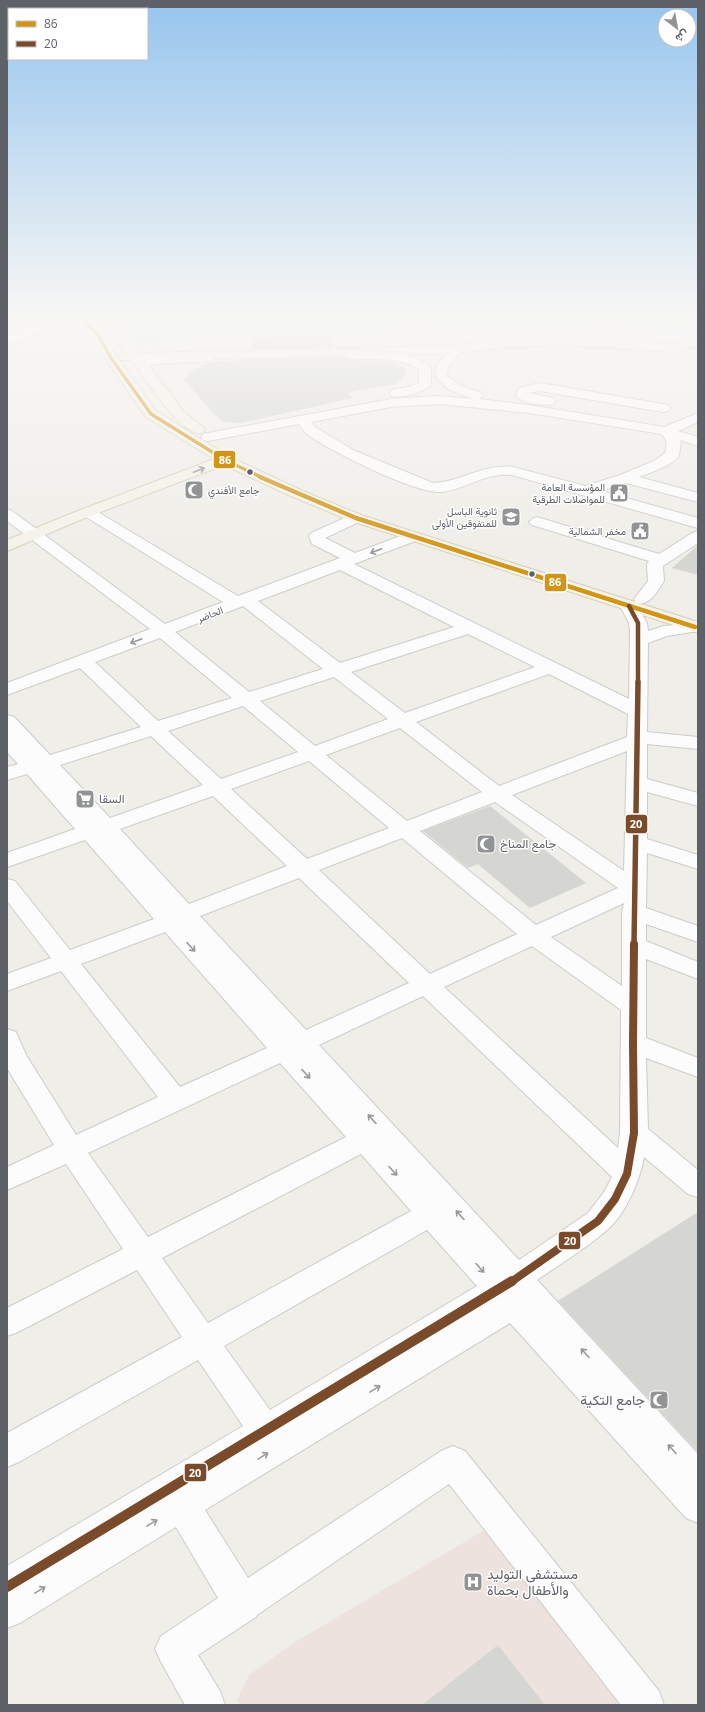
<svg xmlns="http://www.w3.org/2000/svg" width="705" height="1712" font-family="'Open Sans',Vazirmatn,sans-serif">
  <rect width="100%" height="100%" fill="#efeee9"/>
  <path fill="#eee2de" d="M500,1521L649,1705H240L237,1701L249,1675L295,1642Z"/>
  <path fill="#d7ebd5" d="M122,317H378L418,321L374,333L251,335L139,341Z"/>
  <path fill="#bedff8" d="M378,317H456L481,319L543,317H698V334L685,332H673L614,322L472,328Z"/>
  <path fill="#d5d5d2" d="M331,335L333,347L251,349V337Z
    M343,358L353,360L394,362L406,368L405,375L396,384L347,393L353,398L241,423L224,422L216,416L184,380L190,372L204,364L215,362L252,359Z
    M698,545V575L672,568Z
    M490,806L586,883L530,908L478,864L468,868L423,831Z
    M698,1212V1452L558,1301Z
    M498,1645L545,1705H422Z"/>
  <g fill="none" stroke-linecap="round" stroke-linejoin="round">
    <defs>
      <path id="minor" d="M75,319L90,320L92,322L90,324C77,328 63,326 49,329C35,333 21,341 7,345V337C29,327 51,321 75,319Z
        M457,345L461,346L463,349L448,367L447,376L461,386L482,393L483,396L479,399L529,405L664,427L698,413V422L678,431L698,437V446L680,440L681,442C680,446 680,451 679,455C675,465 649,473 639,477L698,493V502L626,483L601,491L698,518V528L512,475C485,472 467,489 441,492C416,494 328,450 307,434C303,431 301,427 299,424L208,441L203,440L201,437L203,434L208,433L391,399L438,396L473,399L448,389L435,376L438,364L453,346ZM438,404L529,413L662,434L667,442L665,453L654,461L620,475L585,486L513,467C484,463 461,482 433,483L353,450L315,427L311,422L391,407Z
        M348,350C369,350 418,350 431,369V384C425,393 402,398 391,396L390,393L391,390L412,386L419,382V370C395,353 369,363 344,357L342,354L344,351Z
        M208,354L212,355L214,358L212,361L139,365L135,364L133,361L135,358L139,357Z
        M540,383L663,404L668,405L670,408L668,411L663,412L540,391L529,393L554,398L555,401L554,404C544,406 522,404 516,395L519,388Z
        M88,507L93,509L238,596L340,558L312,544L309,536L311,533L351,515L356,513L361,515L364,518L361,521L325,538L355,553L406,534L412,532L418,534L420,537L418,540L354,564L629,699L630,632L629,623L620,606L623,602L629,601L635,602L647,623L648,631L664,626L698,623V631L667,636L648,643L647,732L698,737V749L647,744V779L698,793V806L647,792V839L698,855V869L647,853L646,908L698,926V942L646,924V941L698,962V979L646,959V1038L698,1058V1077L646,1058L648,1129L698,1170V1197L688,1194L644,1157C640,1180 626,1214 607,1230C587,1248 560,1264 537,1280L698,1454V1523L686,1518L510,1323L205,1510L248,1578L441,1451L453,1446L465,1451L659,1691L664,1705H621L449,1484L257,1615L256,1617L198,1655L220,1691L225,1705H185L161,1662L155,1649L161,1636L218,1598L176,1527L20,1623L7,1628V1566L243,1426L198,1360L19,1462L7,1467V1433L182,1337L137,1270L18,1332L7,1336V1308L123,1249L66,1164L7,1190V1167L54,1145L7,1068V1029L16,1032L26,1055L76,1135L158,1097L61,971L7,991V974L51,958L7,901V879L15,881L70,950L154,919L85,840L7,867V853L75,829L27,774L7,780V767L18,764L7,752V734L9,735L7,733V715L14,717L50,755L141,727L80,668L7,695V683L150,629L7,521V509L12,511L165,624L223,602L83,515L80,512L83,509ZM340,570L454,627L340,663L258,601ZM243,606L323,669L249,692L175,632ZM468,634L535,667L405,713L351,672ZM160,638L232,698L158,721L95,662ZM549,674L628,714L627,737L499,786L416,722ZM334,677L388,719L315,746L260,701ZM243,706L298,752L221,779L168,731ZM400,728L482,792L407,821L326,755ZM151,736L203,785L110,818L60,765ZM627,751L624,871L512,795ZM309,761L389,828L307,859L231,789ZM213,796L287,866L189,904L120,829ZM495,802L618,888L536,925L420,831ZM402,838L517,934L430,974L319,870ZM299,878L409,983L306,1030L200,916ZM624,903L622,912V986L551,937ZM165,932L267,1048L180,1087L81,964ZM532,946L621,1010L620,1133L618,1148L444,987ZM423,996L612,1177L604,1192L588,1213L519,1260L319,1045ZM280,1063L346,1137L148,1237L88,1153ZM361,1154L411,1211L208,1323L162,1258ZM427,1230L477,1286L270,1410L224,1346Z
        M537,517L659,554L692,533L698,531V543L663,566L664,581C657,592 650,606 636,603L634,599L648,581L647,564L649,561L532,525L529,522L532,519Z"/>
      <path id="major" d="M76,317H87L102,333L117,357L156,411L230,457L303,491L361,515L698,622V633L351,521L293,497L224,465L80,520L7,551V540L70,514L214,459L146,417L105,358L93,337Z
        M97,317H109L139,353L445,346L512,339L563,337L675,344L698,338V346L675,352L563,345L512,347L445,354L145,360L183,411L203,427L205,430L203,433C182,438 144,377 132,360H121L119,357L121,354L127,353Z"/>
    </defs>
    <use href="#minor" stroke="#cccccb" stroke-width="2"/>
    <use href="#major" stroke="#d7cfb6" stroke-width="2"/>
    <path stroke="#cacfcb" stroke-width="1.5" stroke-dasharray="2.5 1" stroke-linecap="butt" d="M303,317H306
      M352,317L388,323
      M168,318L175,317
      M171,321L179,325L217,317
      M131,328L171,321L168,317"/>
    <use href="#minor" fill="#fdfcfc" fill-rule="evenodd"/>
    <use href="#major" fill="#f4f2e9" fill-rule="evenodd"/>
    <defs>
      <path id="bus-1-far1" d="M81,317L98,335L111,358L151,414L225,460L263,478"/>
      <path id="bus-1" d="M260,477L356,518L695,627"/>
      <path id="bus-2-far3" d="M629,606L638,623V683"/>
      <path id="bus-2-far2" d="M634,945L638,682"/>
      <path id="bus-2-far1" d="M511,1282L598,1221L615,1199L627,1174L634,1133L633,1043L634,944"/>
      <path id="bus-2" d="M7,1587L512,1281"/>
    </defs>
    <use href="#bus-1-far1" stroke="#fff" stroke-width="5"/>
    <use href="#bus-1" stroke="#fff" stroke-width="6"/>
    <use href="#bus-2-far3" stroke="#fff" stroke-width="6"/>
    <use href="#bus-2-far2" stroke="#fff" stroke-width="8"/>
    <use href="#bus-2-far1" stroke="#fff" stroke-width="10"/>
    <use href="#bus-2" stroke="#fff" stroke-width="12"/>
    <use href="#bus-1-far1" stroke="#d1951a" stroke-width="3.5"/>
    <use href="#bus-1" stroke="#d1951a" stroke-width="4.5"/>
    <use href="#bus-2-far3" stroke="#7a4b2a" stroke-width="4.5"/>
    <use href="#bus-2-far2" stroke="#7a4b2a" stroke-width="5.5"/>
    <use href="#bus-2-far1" stroke="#7a4b2a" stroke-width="8"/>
    <use href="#bus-2" stroke="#7a4b2a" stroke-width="10"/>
  </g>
  <defs><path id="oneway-shaft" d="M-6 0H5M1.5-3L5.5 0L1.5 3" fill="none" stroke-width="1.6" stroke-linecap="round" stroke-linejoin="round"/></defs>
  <use stroke="#929495" href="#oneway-shaft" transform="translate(199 470) rotate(-21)"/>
  <g stroke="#96989c">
    <use href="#oneway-shaft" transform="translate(376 551) rotate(159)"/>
    <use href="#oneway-shaft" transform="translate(136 641) rotate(160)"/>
    <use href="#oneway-shaft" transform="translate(191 947) rotate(48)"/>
    <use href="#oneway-shaft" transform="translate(306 1074) rotate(48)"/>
    <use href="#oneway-shaft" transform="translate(372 1119) rotate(-132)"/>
    <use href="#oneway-shaft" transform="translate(393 1171) rotate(48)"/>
    <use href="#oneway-shaft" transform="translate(460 1215) rotate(-132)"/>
    <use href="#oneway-shaft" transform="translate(480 1268) rotate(48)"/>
    <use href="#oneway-shaft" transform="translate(585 1353) rotate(-132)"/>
    <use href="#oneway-shaft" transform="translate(375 1389) rotate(-31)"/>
    <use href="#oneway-shaft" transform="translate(672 1449) rotate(-132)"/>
    <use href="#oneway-shaft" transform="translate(263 1456) rotate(-31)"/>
    <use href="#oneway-shaft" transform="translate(152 1523) rotate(-31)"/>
    <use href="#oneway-shaft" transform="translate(40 1590) rotate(-31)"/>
  </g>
  <linearGradient id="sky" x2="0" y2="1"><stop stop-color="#97c5ee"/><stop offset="0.57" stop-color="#f8f7f5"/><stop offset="1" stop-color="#f8f7f5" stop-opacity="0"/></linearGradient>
  <rect width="705" height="556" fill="url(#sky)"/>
  <defs>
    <symbol id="mosque-square" viewBox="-11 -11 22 22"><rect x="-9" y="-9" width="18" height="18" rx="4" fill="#919395" stroke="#fff"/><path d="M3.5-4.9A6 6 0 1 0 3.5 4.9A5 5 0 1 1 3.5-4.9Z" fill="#fff"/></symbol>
    <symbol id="civic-square" viewBox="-11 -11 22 22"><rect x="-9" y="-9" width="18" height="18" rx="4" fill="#919395" stroke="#fff"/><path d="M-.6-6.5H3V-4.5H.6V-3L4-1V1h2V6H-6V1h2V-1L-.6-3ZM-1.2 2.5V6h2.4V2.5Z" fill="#fff"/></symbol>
    <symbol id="school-square" viewBox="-11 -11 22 22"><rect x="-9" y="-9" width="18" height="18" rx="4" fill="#919395" stroke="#fff"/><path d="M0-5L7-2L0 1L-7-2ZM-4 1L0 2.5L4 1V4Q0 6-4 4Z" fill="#fff"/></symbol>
    <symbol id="supermarket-square" viewBox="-11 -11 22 22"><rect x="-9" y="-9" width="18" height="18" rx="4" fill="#919395" stroke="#fff"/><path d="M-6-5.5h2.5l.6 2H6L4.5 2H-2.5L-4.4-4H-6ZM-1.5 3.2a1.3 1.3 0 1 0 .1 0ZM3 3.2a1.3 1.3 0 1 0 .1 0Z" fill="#fff"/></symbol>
    <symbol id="hospital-square" viewBox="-11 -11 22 22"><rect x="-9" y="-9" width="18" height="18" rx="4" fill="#919395" stroke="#fff"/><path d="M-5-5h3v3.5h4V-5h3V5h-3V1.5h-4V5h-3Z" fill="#fff"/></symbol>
  </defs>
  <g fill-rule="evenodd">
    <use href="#mosque-square" x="183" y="479" width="22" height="22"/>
    <use href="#civic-square" x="608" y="482" width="22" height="22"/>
    <use href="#school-square" x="500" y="506" width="22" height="22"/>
    <use href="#civic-square" x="629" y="520" width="22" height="22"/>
    <use href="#supermarket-square" x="74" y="788" width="22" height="22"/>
    <use href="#mosque-square" x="475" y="833" width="22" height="22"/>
    <use href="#mosque-square" x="648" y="1389" width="22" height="22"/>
    <use href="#hospital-square" x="462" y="1571" width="22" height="22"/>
  </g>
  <g fill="#5e6268" stroke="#fff" stroke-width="1.5">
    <circle cx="250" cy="472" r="3.5"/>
    <circle cx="532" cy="574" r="3.5"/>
  </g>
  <g text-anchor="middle" stroke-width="3" stroke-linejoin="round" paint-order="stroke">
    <g font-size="10" fill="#5e6268" stroke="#fff" text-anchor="end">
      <text x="605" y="491">المؤسسة العامة<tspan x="605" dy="12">للمواصلات الطرقية</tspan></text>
      <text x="208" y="494" text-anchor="start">جامع الأفندي</text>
      <text x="497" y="515">ثانوية الباسل<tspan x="497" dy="12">للمتفوقين الأولى</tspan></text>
      <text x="626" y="535">مخفر الشمالية</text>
    </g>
    <g font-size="10" fill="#5e6268" stroke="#fff">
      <text transform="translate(210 614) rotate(-21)" y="4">الحاضر</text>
    </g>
    <g font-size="12" fill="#5e6268" stroke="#fff" text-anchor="start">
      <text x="99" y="803">السقا</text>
      <text x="500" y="848">جامع المناخ</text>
    </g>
    <g font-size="14" fill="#5e6268" stroke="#fff" text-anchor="end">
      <text x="645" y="1405">جامع التكية</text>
      <text x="487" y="1579" text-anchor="start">مستشفى التوليد<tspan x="487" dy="16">والأطفال بحماة</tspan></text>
    </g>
  </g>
  <g stroke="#fff" stroke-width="1.5">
    <rect x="213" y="450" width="23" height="19" rx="4" fill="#d1951a"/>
    <rect x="544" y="573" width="23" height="19" rx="4" fill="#d1951a"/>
    <rect x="625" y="814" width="23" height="20" rx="4" fill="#7a4b2a"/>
    <rect x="558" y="1231" width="23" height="19" rx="4" fill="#7a4b2a"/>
    <rect x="184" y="1463" width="23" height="19" rx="4" fill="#7a4b2a"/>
  </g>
  <g font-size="11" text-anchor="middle" font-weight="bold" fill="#fff">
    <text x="225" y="464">86</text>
    <text x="555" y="586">86</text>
    <text x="636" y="828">20</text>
    <text x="570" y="1245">20</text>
    <text x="195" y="1477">20</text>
  </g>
  <rect width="705" height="1712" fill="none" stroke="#5e6268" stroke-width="16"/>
  <rect x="8" y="8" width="140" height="52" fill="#ffffff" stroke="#bfc0c3"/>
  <rect x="16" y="21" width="20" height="6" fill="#d1951a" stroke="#bfc0c3"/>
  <text x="44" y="28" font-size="12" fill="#5e6268">86</text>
  <rect x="16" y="41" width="20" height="6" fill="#7a4b2a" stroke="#bfc0c3"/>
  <text x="44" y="48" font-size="12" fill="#5e6268">20</text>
  <g transform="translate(677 28) rotate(148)"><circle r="19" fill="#ffffff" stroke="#bfc0c3"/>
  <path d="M0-3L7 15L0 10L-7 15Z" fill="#919395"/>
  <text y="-6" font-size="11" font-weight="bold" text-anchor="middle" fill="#5e6268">ش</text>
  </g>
</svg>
